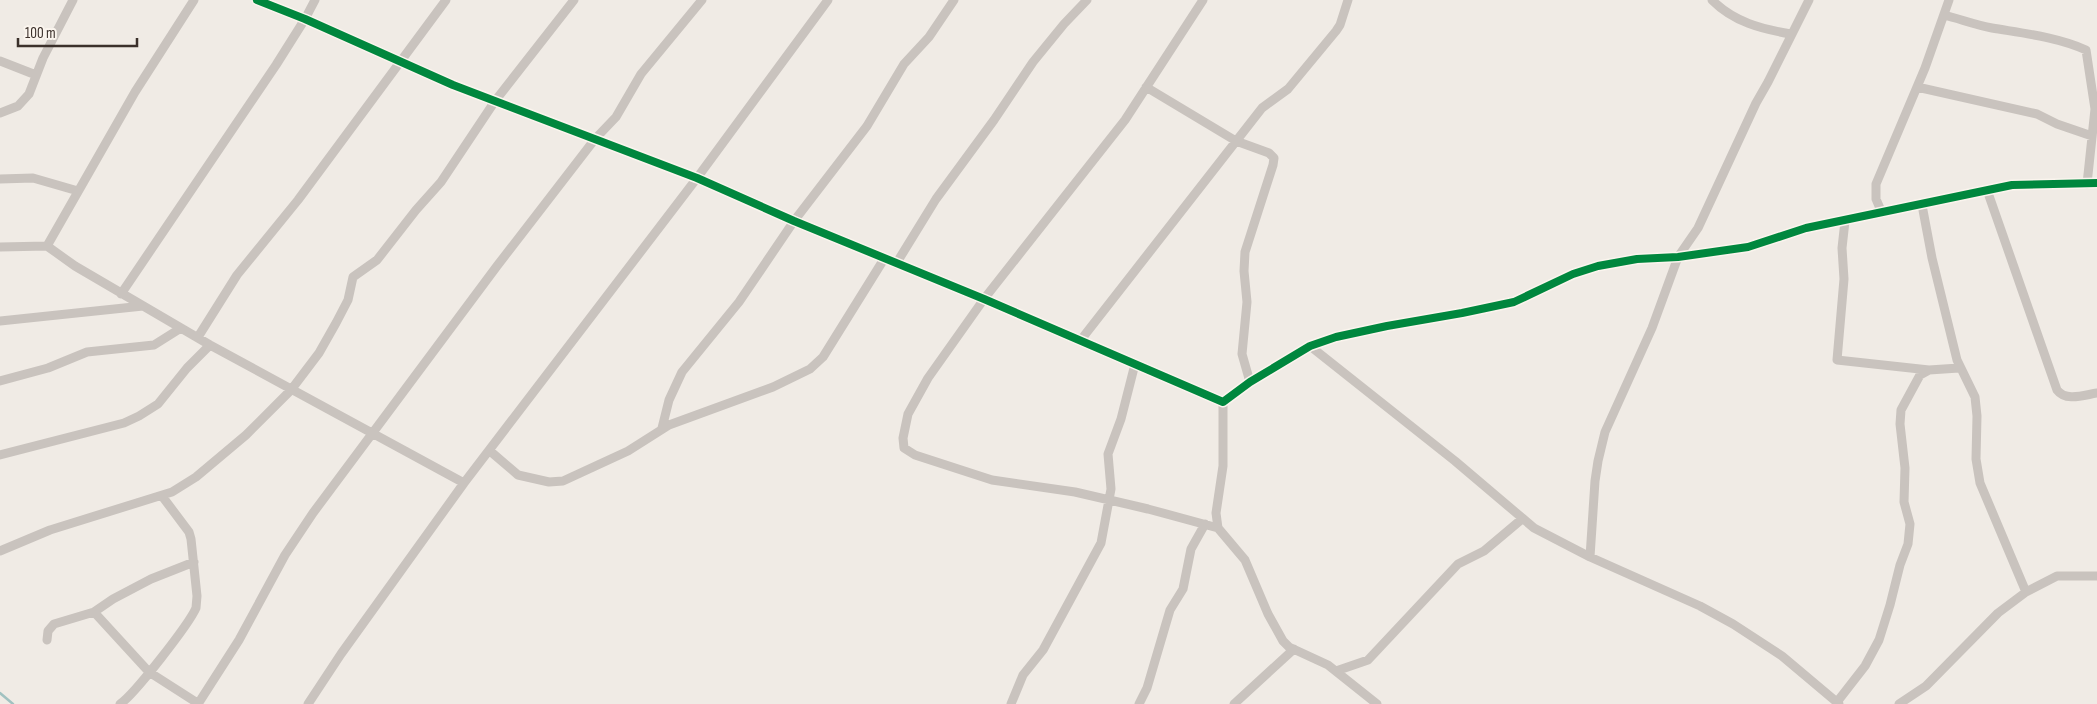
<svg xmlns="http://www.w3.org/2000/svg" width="2097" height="704" font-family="'Sofia Sans Condensed',sans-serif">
  <rect width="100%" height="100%" fill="#f0ebe5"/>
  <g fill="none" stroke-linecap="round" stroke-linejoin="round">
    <path stroke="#a1c2c1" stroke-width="2.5" d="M0,693L13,704"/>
    <path stroke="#c9c3be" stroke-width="9" d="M257,0L305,19L453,85L697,178L794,221L984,299L1223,402
      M1203,0L1125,120L984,299L928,378L908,414L903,438L904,448L915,455L992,480L1075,492L1148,509L1218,528
      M1712,0C1734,22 1761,29 1791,34
      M1944,15C1960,19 1976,25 1992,28C2021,33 2058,37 2086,50L2095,109L2087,184
      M0,61L36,75
      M1146,87L1236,141L1269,153L1274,158L1273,165L1245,252L1244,271L1247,302L1242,354L1250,382
      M1917,87L2037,114L2057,124L2092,136
      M0,113L18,106L29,94L43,58L73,0
      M0,179L33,178L78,191
      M1987,190L2057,390C2066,402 2084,395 2097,393
      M1922,205L1932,258L1957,360L1975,397L1977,416L1976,459L1980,483L2026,592
      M1882,213L1876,199V184L1925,68L1949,0
      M1845,221L1842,248L1844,279L1837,360L1929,370
      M47,246L135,92L194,0
      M0,247L47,246L75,266L210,345L464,483
      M896,264L936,199L994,120L1033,62L1064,24L1087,0
      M121,294L276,65L305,19L315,0
      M0,321L143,306
      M198,337L237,275L298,200L446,0
      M1080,341L1262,108L1288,89L1336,31L1340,25L1348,0
      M1310,346L1455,461L1534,528L1590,557L1700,606L1733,624L1782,656L1839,704
      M0,381L48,368L87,352L154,345L181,328
      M1223,402L1250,382L1310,346L1336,337L1387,326L1462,313L1514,302L1573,274L1598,266L1637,259L1678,257L1748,247L1806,228L2012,185L2097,183
      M1223,402V466L1216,513L1218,528L1245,560L1268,614L1283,641L1289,647L1328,665L1377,704
      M662,428L669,400L682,372L739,302L794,221L867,126L904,64L929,37L954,0
      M490,451L518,475L549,482L563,481L628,451L669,425L773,387L810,369L823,357L884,259
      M0,455L124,423L139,416L158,404L187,368L210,345
      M0,551L50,530L172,492L196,477L246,435L291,390L319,353L336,323L348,300L353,277L377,260L416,210L441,182L495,101L574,0
      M1590,557L1595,481L1598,461L1605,432L1652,328L1678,257L1698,228L1756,103L1768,82L1809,0
      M94,612L149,672L199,704
      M47,640L48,631L54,624L94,612L113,599L151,579L194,562
      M1336,671L1368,660L1458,564L1484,551L1522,519
      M1837,702L1865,666L1879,640L1890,605L1900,565L1908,544L1910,524L1904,502L1905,468L1900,424L1901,410L1920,375L1929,370L1959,368
      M120,704C134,695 189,624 196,608L197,596L191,539L189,532L162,496
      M198,704L239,640L285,555L313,513L497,266L595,139L616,117L641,74L702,0
      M308,704L341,654L464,483L697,178L828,0
      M1011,704L1023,675L1043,650L1101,543L1111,489L1108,454L1121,419L1135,364
      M1139,704L1147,688L1170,610L1183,589L1191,549L1205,524
      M1234,704L1294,649
      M1899,704L1926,686L1998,613L2026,592L2057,576H2097"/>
    <defs>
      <path id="cycleway" d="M257,0L305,19L453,85L697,178L794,221L984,299L1223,402L1250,382L1310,346L1336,337L1387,326L1462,313L1514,302L1573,274L1598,266L1637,259L1678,257L1748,247L1806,228L2012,185L2097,183"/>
    </defs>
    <use href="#cycleway" stroke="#fbf5ee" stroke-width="11"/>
    <use href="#cycleway" stroke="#00873e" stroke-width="8"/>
  </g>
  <path d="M18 38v8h119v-8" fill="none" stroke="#3b302b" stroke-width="2.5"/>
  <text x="25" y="38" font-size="15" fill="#3b302b" stroke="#fbf5ee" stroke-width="4" paint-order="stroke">100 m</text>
</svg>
